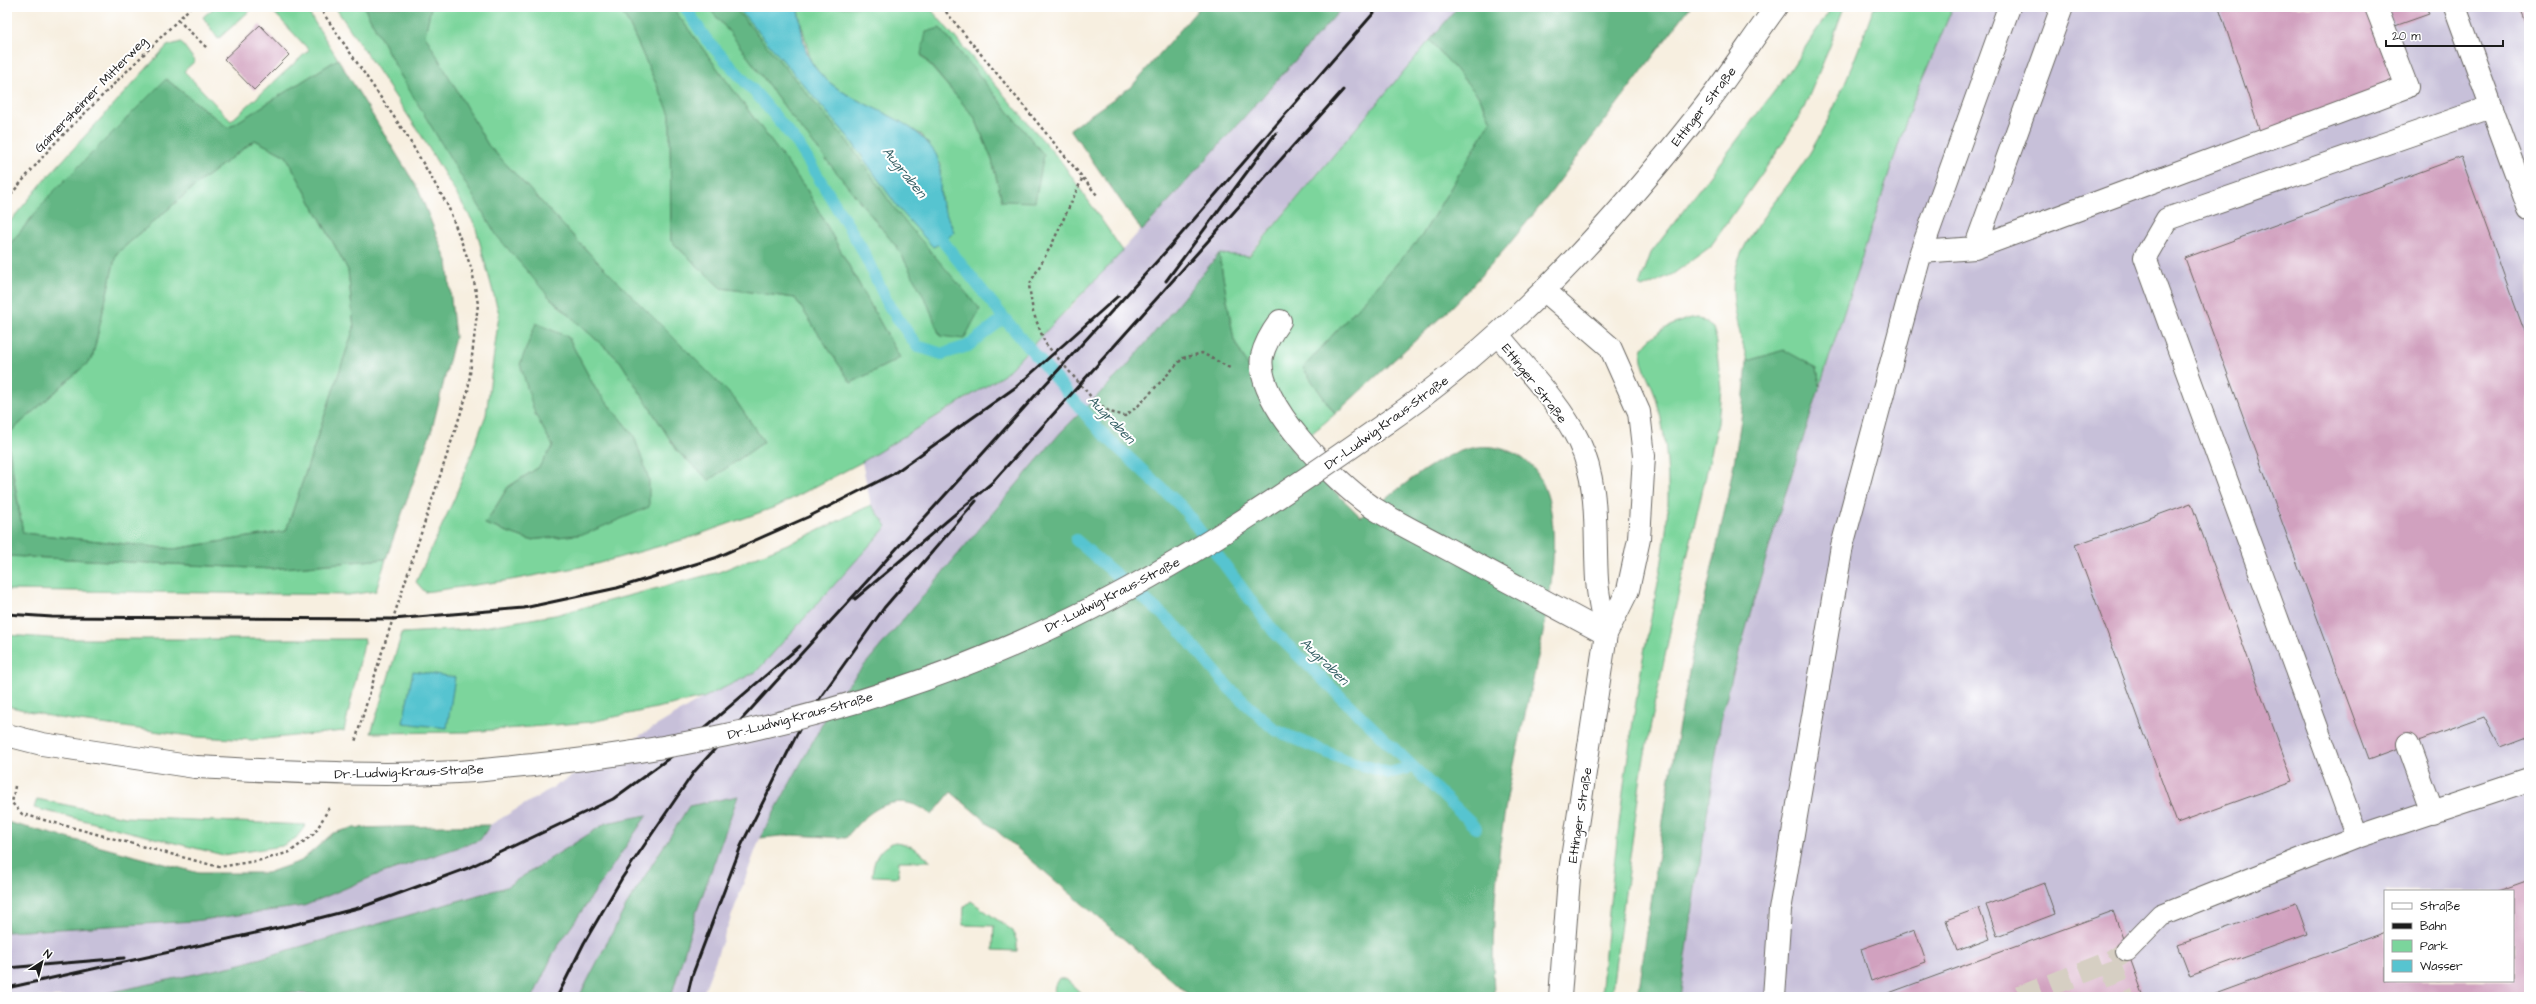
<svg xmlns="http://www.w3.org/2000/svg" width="2536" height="1004" font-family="'Architects Daughter',sans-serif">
  <rect width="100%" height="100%" fill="#fff"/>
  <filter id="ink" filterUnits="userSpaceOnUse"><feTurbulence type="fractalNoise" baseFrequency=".025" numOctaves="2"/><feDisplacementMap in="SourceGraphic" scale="8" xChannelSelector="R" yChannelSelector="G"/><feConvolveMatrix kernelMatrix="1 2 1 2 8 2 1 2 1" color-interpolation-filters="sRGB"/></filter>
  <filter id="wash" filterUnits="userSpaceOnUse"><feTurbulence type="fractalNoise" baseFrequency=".012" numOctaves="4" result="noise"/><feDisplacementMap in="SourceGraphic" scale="16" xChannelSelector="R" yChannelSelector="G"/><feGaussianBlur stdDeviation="0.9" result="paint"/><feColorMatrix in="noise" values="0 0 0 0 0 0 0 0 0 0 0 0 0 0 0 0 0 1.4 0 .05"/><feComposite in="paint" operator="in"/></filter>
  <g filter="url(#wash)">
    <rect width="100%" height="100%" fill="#f7efe0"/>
    <path fill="#c7c0d9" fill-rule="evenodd" d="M1343,7H1458L1248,256L1219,254L1126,367L1061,432L836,699L760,838L702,997H7V932L194,921L304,906L374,876L480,840L490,825L703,698L756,672L887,526L871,505L862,462L969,397L1068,310ZM689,806L696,913L677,976L609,940L626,906Z
      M1953,7H2529V997H1680L1722,713L1777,520L1911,106ZM2385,891H2513V981H2385Z"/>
    <path fill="#7bd59c" stroke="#4c785c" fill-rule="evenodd" d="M215,7H254L218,39L203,17Z
      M269,7H305L338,59L228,128L166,79L50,195L7,248V225L44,181L167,46L181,42L195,61L184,71L231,121L309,50Z
      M335,7H364L401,76L550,298L620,361L678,452L709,480L764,442L734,398L592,256L488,145L424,35L431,7H618L629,24L670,114L671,241L721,288L795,298L851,383L900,358L807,190L672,7H708L731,34L792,117L899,250L929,305L940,336L897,212L847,141L734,7H737L849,138L899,209L954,232L942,204L939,181L941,165L922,135L844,93L824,79L811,62L797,7H929L1063,164L1123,251L1004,375L862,462L778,506L689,538L596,564L511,580L425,592L416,582L455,497L486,415L499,314L475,225L421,135ZM940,28L1044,155L1002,201L992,160L975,118L921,55ZM568,337L595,388L634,436L585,534L530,540L485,524L508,487L539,467L553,446L535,414Z
      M1832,7H1844L1830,46L1804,108L1777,152L1710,247L1673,274L1642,288L1639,286L1651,253L1786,76Z
      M1874,7H1953L1911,106L1820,386L1817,368L1784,351L1747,361C1741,335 1730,304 1734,277C1740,235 1789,189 1811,151C1838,105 1856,57 1874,7Z
      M1430,40L1480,98L1491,121L1421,237L1303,368L1335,414L1292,450L1234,340L1219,254L1249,256Z
      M255,140L286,156L348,270L354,328L286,531L174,549L23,533L7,435L92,359L116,254L202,180Z
      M1698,317L1713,328L1715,335L1721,389L1718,423L1671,627L1642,768L1611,997H1601C1610,889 1623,782 1640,676C1649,618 1666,562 1668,504C1669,467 1665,424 1653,389C1649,379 1639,361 1642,351C1646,335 1682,318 1698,317Z
      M871,505L887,526L756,672L703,698L591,722L469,732L371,733L402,633L471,629L555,615L719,572L807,536Z
      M7,556L272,569L386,559L376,591L348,595L7,590Z
      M7,635L63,639H365L344,731L254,740L197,737L58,718L7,706Z
      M37,799L125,817L306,825L296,838L282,846L223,855L34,808Z
      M895,842C909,843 921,852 931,861H899L898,877L872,876C874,859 878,848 895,842Z
      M971,901L1013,931L1017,942V951L993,950L994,926L963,925L964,907Z
      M1059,978L1067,980L1085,997H1053L1055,985Z"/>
    <path fill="#64b684" stroke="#406950" d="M364,7H431L425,35L488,145L592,256L734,398L764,442L709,480L678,452L620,361L550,298L497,236L401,76Z
      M618,7H672L807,190L900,358L851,383L795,298L721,288L671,241L670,114L629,24Z
      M708,7H734L847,141L897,212L980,309L964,339L940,336L928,305L899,250L792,117L731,34Z
      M1200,7H1343L1142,231L1070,129L1132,86Z
      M1458,7H1690L1546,199L1505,249L1454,305L1335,414L1303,368L1421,237L1491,121L1480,98L1430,40Z
      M940,28L1044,155L1035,202L1002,201L992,160L975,118L921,54L926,32Z
      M338,59L418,189L447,261L455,337L432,429L386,559L272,569L7,556V442L23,533L174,549L286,531L354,328L348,270L286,156L255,140L202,180L116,254L92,359L7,435V248L50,195L166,79L228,128Z
      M1219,254L1234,340L1292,450L1361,517C1396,494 1447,441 1492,447C1587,458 1547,616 1534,675C1525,716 1515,756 1507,798C1496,862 1491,931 1494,997H1192L951,792L932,815C898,788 869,808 846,838L792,835L760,838L836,699L1061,432L1126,367Z
      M536,323L568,337L595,388L634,436L649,479V507L585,534L530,540L485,524L508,487L539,467L553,446L535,414L520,364Z
      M1784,350L1817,368L1820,386L1777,520L1722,713L1680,997H1638C1653,886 1668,776 1690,667C1711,565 1740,465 1747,361Z
      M738,796L696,913L671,997H579L626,906L689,806Z
      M647,815L554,952L533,997H359L274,992L273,997H90L237,965L506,887L606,823Z
      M7,822L199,873H267L301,861L333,833L352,828L490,825L480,840L374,876L304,906L194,921L7,932Z"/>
    <path fill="#57c4d0" stroke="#3a7076" d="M737,7H797C802,24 802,48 812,63C840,107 905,108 934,151C945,167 937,186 942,204C945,214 951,223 954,232L944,242L933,247L899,209L849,138Z
      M413,671L455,677L447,728L403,723Z"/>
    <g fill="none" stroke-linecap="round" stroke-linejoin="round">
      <path stroke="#57c4d0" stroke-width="12" d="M685,7L706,39L761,99L798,144L861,247L889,306L917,346L942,354L968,346L1004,318
        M934,230L1004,318L1099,430L1183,508L1274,632L1476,828
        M1076,540L1177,627L1230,689L1275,730L1345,760L1389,773L1412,767"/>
    </g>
    <g id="blocks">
      <path fill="#d1a1bf" d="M2219,7H2368L2397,84L2263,141Z
        M2387,7H2426L2429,14L2395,26Z
        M2519,7H2529V33Z
        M260,25L289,55L254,90L224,59Z
        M2461,157L2529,344V736L2500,747L2484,717L2369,759L2185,258Z
        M2191,503L2293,781L2177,823L2075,545Z
        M2529,880V997H2207L2385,932V981H2513V891H2498Z
        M2044,883L2055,914L1997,936L1986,905Z
        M2296,903L2307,934L2190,976L2178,945Z
        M1979,908L1990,939L1957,951L1946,920Z
        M2113,911L2144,997H1878Z
        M1915,930L1926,962L1871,981L1861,949Z"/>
    </g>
  </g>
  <g filter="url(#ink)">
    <use href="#blocks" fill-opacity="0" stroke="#696661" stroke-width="1"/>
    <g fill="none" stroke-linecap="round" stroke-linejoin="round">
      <path stroke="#d6cfc3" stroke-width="22" stroke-dasharray="22 11" stroke-linecap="butt" d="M2110,962L2123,997
        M2020,997L2110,962L2127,950"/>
      <defs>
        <path id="minor" d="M2455,7L2529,209
          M1975,248L2062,7
          M1921,252L1975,248L2407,87L2376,7
          M1280,321C1272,332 1265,343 1262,356C1254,403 1337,483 1372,507C1395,522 1420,534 1444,547C1498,576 1552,605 1606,634
          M2408,744L2433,813
          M2357,837L2145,257L2167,219L2491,107
          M2127,950L2161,915L2357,837L2529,780
          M1774,997L1780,910L1842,546L1921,252L2009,7"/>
        <path id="major" d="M1545,291L1610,347L1639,412L1644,456L1639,539L1628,590L1606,634L1569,878L1560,997
          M1498,335C1524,367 1561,404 1579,442C1600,486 1594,533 1597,580C1598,598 1603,616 1606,634
          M1386,423C1509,338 1610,227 1702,110C1728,77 1751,41 1776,7
          M7,735L42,744L195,767"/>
      </defs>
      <use href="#minor" stroke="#696661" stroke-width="24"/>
      <use href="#major" stroke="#696661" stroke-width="24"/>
      <path stroke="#696661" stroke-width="2.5" stroke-dasharray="3 3" stroke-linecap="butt" d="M319,7L407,136L448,206L472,270L478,304L468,391L381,655L355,742
        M942,7L1097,195
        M178,20L208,49
        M1082,179L1052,244L1029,285L1033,312L1045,343L1092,398L1110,412L1125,416L1138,406L1183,358L1202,353L1230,368
        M7,199L52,146L191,7
        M15,786L12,803L22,814L219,867L262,860L290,852L315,833L330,806"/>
      <use href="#minor" stroke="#fff" stroke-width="22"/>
      <use href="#major" stroke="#fff" stroke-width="22"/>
      <path stroke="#1c1c1c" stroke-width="3" d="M1166,281L1276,133
        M990,485L1343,90
        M855,599L994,481
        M7,614L52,617L393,619L524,608L617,588L715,558L808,517L893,474L1016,387L1118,296
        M7,968L124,958
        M7,988L296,924L362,907L468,868L613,799L672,756L800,646
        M557,997L584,943L622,878L694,772L1169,248L1379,7
        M687,997L692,976L741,846L803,722L884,608L976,501"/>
      <defs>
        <path id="major-bridge" d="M195,767C282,771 370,777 457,772C482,771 508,767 533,765C718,746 904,700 1072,618C1183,564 1285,494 1386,423"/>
      </defs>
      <use href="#major-bridge" stroke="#696661" stroke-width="24" stroke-linecap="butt"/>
      <use href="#major-bridge" stroke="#fff" stroke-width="22"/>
    </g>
  </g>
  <g text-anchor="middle" stroke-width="4" stroke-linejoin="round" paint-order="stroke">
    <g font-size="13" fill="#1c1c1c" stroke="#fff">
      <text transform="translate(90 94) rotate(-46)" y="5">Gaimersheimer Mitterweg</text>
      <text transform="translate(1703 106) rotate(-52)" y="5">Ettinger Straße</text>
      <text transform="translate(1535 383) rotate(52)" y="5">Ettinger Straße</text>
      <text transform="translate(1386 422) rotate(-36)" y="5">Dr.-Ludwig-Kraus-Straße</text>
      <text transform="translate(1112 594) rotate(-27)" y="5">Dr.-Ludwig-Kraus-Straße</text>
      <text transform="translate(800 715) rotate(-15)" y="5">Dr.-Ludwig-Kraus-Straße</text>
      <text transform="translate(409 771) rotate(-2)" y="5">Dr.-Ludwig-Kraus-Straße</text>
      <text transform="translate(1579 815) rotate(-81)" y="5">Ettinger Straße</text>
    </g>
    <g font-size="14" font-style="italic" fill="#345f64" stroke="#fff">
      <text transform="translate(905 172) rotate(51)" y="5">Augraben</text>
      <text transform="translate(1112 419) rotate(46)" y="5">Augraben</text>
      <text transform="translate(1325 661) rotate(44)" y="5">Augraben</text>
    </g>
  </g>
  <rect width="2536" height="1004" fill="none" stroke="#fff" stroke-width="24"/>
  <rect x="2384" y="890" width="130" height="92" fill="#ffffff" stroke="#a4a4a4"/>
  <rect x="2392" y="903" width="20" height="6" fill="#ffffff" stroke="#a4a4a4"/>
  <text x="2420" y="910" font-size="12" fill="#1c1c1c">Straße</text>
  <rect x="2392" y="923" width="20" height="6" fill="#1c1c1c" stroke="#a4a4a4"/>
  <text x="2420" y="930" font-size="12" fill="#1c1c1c">Bahn</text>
  <rect x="2392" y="940" width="20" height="12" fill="#7bd59c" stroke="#a4a4a4"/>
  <text x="2420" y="950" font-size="12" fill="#1c1c1c">Park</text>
  <rect x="2392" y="960" width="20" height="12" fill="#57c4d0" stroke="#a4a4a4"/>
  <text x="2420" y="970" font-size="12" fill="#1c1c1c">Wasser</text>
  <g transform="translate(42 962) rotate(36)" stroke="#ffffff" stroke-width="3" paint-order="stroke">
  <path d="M0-3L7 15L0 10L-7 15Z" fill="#1c1c1c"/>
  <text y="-6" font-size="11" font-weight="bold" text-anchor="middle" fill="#1c1c1c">N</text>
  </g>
  <path d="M2386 40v6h117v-6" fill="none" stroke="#1c1c1c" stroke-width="2"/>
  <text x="2392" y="40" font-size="12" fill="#1c1c1c" stroke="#ffffff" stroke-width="3" paint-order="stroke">20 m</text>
</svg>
